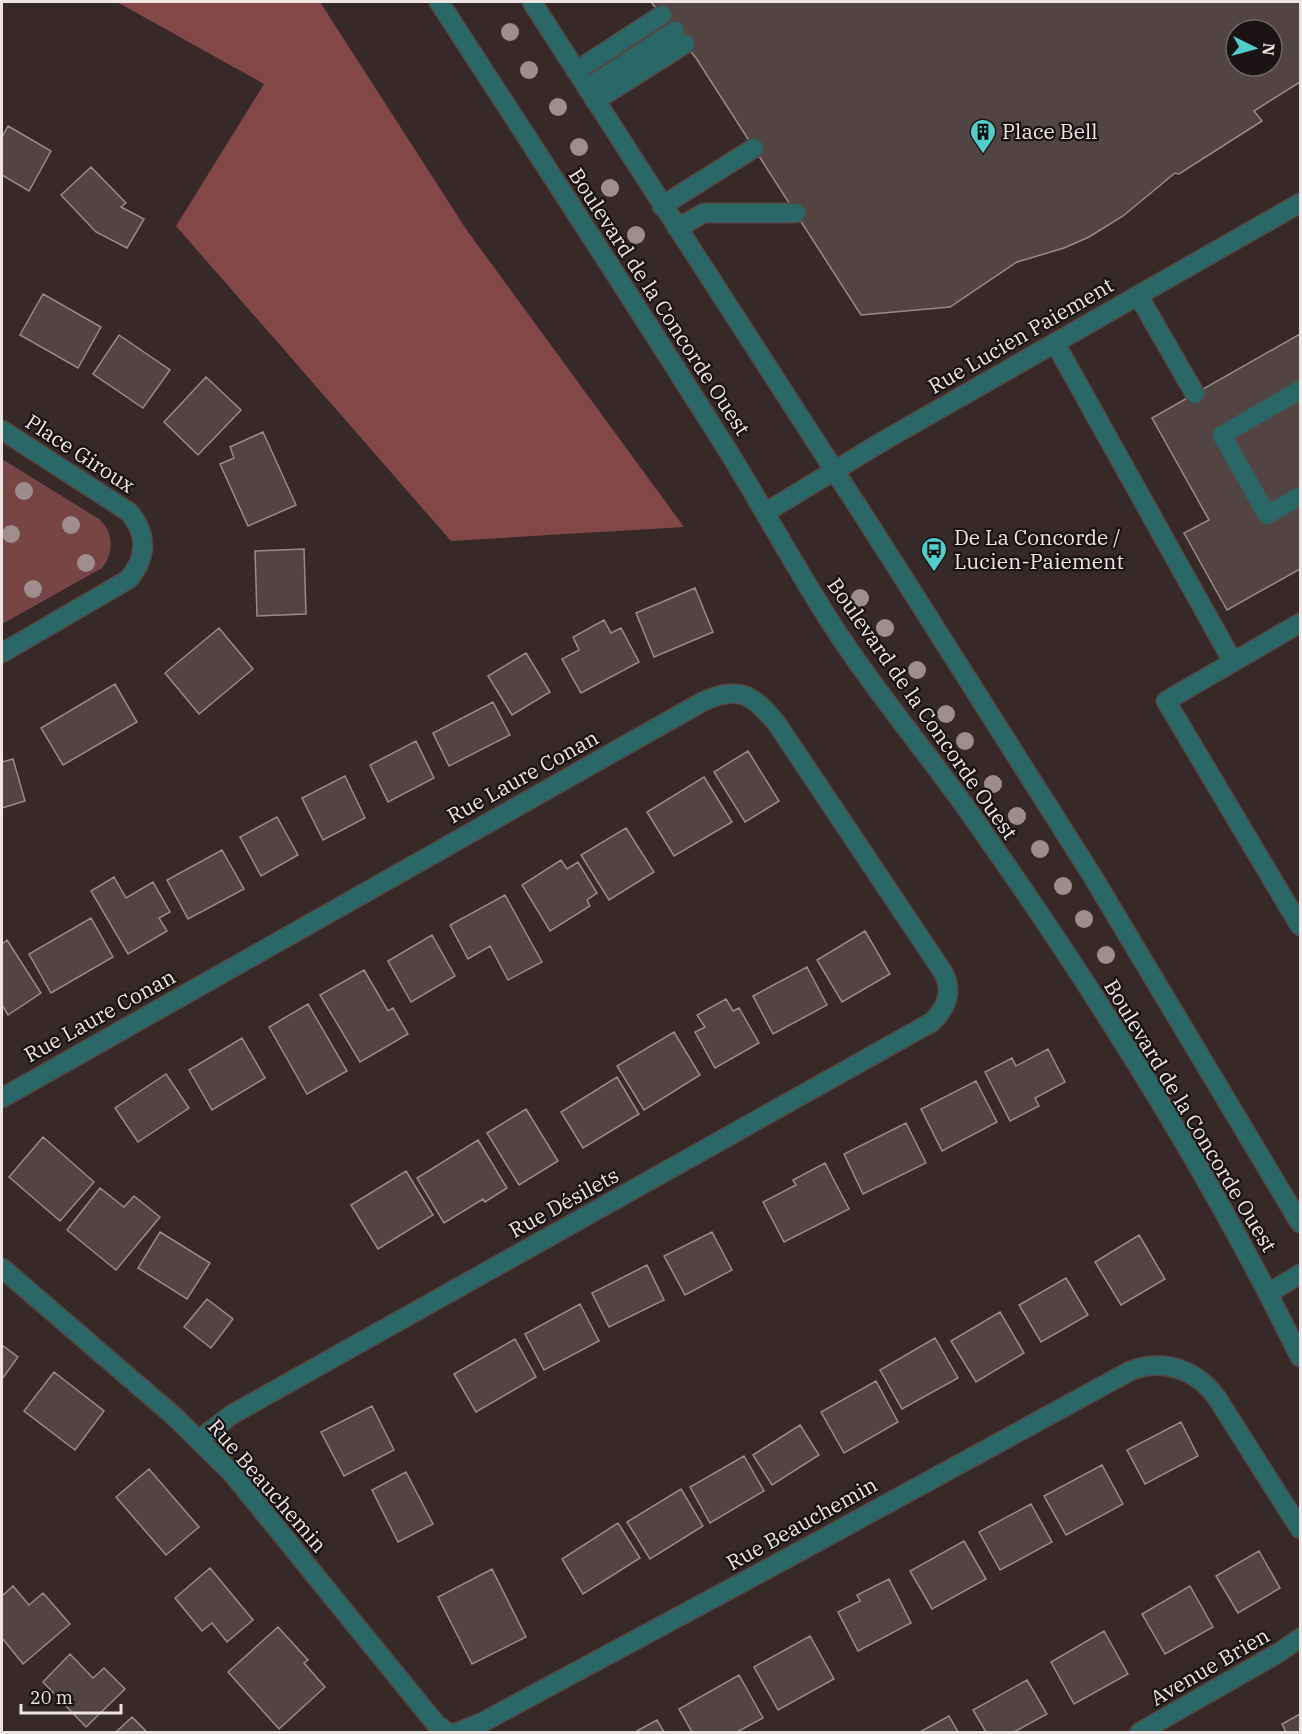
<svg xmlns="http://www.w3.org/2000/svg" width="1302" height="1734" font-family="'IBM Plex Serif',serif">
  <rect width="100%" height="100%" fill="#372928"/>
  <path fill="#774546" d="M2,459L99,519C114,532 114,553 102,568L2,624Z"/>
  <path fill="#834748" d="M117,2H320L466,229L684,527L451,541L176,226L264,84Z"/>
  <path fill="#534444" stroke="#9b8989" stroke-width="1.5" fill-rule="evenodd" d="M651,2H1300V82L1254,111L1262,121L1179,174L1175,173L1123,216L1089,237L1064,248L1017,262L950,307L861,315L696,58ZM1236,30H1272V66H1236Z
    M8,126L51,151L29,191L2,175V137Z
    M91,167L126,203L121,207L144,219L127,248L96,232L61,195Z
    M43,294L101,327L78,368L20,335Z
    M1300,334V569L1227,610L1184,533L1209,520L1152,418Z
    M119,335L170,370L143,408L93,374Z
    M206,377L241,410L198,455L164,422Z
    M263,432L296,505L248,526L220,464L234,458L230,447Z
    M304,549L306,614L257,616L255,551Z
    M695,588L713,632L654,657L636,613Z
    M604,620L611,633L621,628L639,662L581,693L562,659L579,650L573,637Z
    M219,628L253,669L199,714L165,673Z
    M526,653L550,692L512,715L488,676Z
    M115,684L137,722L63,765L41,728Z
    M493,702L510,735L449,766L433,733Z
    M416,741L434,778L388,802L370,765Z
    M748,751L779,801L745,822L714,772Z
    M13,759L25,801L2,808V762Z
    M345,776L365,818L323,840L302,798Z
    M704,777L732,822L674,856L647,812Z
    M277,817L298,855L261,876L240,837Z
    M626,828L654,872L609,900L581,855Z
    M222,850L244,889L188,919L167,880Z
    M561,860L567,869L578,862L597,893L587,900L590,906L550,931L522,885Z
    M114,877L126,898L153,882L170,912L159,918L167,931L128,954L91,891Z
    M505,895L542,962L508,980L490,946L468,959L450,925Z
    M91,918L113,957L51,993L29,954Z
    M865,931L890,974L842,1002L817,960Z
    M432,935L455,976L411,1002L388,961Z
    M7,940L41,993L8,1015L2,1005V944Z
    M807,967L827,1005L773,1034L753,996Z
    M364,970L388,1011L393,1008L408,1034L360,1062L320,995Z
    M726,999L733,1011L739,1008L759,1043L715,1068L695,1032L705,1027L697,1015Z
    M308,1004L347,1071L307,1094L269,1027Z
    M674,1032L700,1075L644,1110L617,1066Z
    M242,1038L265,1078L212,1110L189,1070Z
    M1048,1049L1065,1082L1035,1098L1039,1106L1010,1121L985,1072L1012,1058L1016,1066Z
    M166,1074L189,1108L138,1142L115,1108Z
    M617,1077L639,1114L583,1148L561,1112Z
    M976,1081L997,1122L942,1151L921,1109Z
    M526,1109L558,1161L519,1185L487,1133Z
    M906,1123L926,1163L863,1194L844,1154Z
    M43,1137L94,1182L60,1221L9,1177Z
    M478,1140L507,1188L485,1202L483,1199L444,1223L417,1178Z
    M825,1163L849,1209L784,1242L763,1202L796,1185L793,1180Z
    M406,1171L433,1215L378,1249L351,1205Z
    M100,1188L124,1207L134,1196L160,1217L116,1270L67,1230Z
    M160,1232L210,1263L187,1299L138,1268Z
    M712,1232L732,1270L685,1295L664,1256Z
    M1139,1235L1165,1279L1121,1305L1095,1262Z
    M647,1265L664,1300L609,1327L592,1293Z
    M1066,1278L1088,1315L1041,1342L1019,1305Z
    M207,1299L233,1319L211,1348L184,1327Z
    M580,1304L599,1341L544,1370L525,1334Z
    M1000,1312L1024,1353L976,1382L951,1341Z
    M935,1338L958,1378L902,1409L880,1370Z
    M515,1339L536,1377L476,1412L454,1374Z
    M2,1345L18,1357L2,1379Z
    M54,1372L104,1411L75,1450L24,1411Z
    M876,1381L898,1422L844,1453L821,1412Z
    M372,1406L394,1450L344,1476L321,1432Z
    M1181,1422L1198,1456L1145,1484L1127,1450Z
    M800,1425L819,1455L772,1485L753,1455Z
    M744,1456L764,1491L710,1523L690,1487Z
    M1102,1465L1123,1504L1066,1535L1044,1496Z
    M149,1469L199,1527L166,1555L116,1497Z
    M406,1472L433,1524L398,1542L372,1490Z
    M681,1489L703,1526L650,1559L627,1522Z
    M1031,1504L1052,1542L1000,1570L979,1532Z
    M618,1523L640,1558L583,1594L562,1559Z
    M964,1541L986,1579L932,1609L910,1571Z
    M1259,1551L1280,1588L1238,1613L1216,1576Z
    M210,1568L253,1620L227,1642L212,1623L202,1631L175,1598Z
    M492,1569L526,1637L472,1664L438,1597Z
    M889,1579L911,1623L858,1651L838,1612L860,1601L857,1595Z
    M13,1586L29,1605L43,1593L70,1624L23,1664L2,1638V1596Z
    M1190,1586L1213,1627L1165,1654L1142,1614Z
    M278,1627L308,1660L304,1663L325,1687L279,1729L228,1672Z
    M1104,1631L1128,1674L1074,1704L1051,1662Z
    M810,1636L834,1679L778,1710L754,1667Z
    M70,1654L93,1678L104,1668L125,1689L86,1727L43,1682Z
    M739,1675L763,1718L737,1732H692L679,1709Z
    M1027,1680L1047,1714L1014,1732H986L973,1710Z
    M1300,1714V1732H1286L1282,1724Z
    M949,1716L958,1732H920Z
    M132,1717L147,1732H116Z
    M657,1720L664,1732H635Z"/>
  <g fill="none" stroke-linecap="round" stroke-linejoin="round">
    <defs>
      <path id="minor" d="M439,2C534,148 630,295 723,443C766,511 803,584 849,650C889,708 934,762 974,819C1095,990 1208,1169 1300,1357
        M532,2L880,541L1093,877L1300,1223
        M576,71L662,15
        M587,88L675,31
        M595,101L685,44
        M662,206L754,148
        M677,228L704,213H796
        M1138,295L1195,394
        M1055,343L1233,662
        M1300,390L1222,435L1267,515L1300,496
        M2,430L129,512C148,534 147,557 129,579L2,653
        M766,512L885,440L1300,203
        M1300,623L1166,701L1300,926
        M2,1098L702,702C738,685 753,694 777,724L943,972C953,990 947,1008 932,1022L231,1415L199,1440
        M2,1268L175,1417L231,1472L436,1724L447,1732
        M1269,1293L1300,1274
        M458,1732L483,1722L784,1560L1130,1371C1163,1358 1196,1369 1217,1398L1300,1529
        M1140,1732L1280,1652L1300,1638"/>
    </defs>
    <use href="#minor" stroke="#544746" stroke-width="21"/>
    <use href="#minor" stroke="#296867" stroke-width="18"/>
  </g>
  <g fill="#9e8d8c">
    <circle cx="510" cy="32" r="9"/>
    <circle cx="529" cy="70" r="9"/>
    <circle cx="558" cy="107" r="9"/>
    <circle cx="579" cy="147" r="9"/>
    <circle cx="610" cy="188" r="9"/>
    <circle cx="636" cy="235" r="9"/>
    <circle cx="24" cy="491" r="9"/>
    <circle cx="71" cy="525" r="9"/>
    <circle cx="11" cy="534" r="9"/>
    <circle cx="86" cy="563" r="9"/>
    <circle cx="33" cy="589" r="9"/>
    <circle cx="860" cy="598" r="9"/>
    <circle cx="885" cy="628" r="9"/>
    <circle cx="917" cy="670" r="9"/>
    <circle cx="946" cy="714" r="9"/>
    <circle cx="965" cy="741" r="9"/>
    <circle cx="993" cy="784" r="9"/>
    <circle cx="1017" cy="816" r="9"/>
    <circle cx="1040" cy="849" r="9"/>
    <circle cx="1063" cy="886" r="9"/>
    <circle cx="1084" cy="919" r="9"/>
    <circle cx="1106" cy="955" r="9"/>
  </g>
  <defs>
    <symbol id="building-pin" viewBox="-11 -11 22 30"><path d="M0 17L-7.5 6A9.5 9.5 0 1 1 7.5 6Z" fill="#53cdcb" stroke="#1a1313"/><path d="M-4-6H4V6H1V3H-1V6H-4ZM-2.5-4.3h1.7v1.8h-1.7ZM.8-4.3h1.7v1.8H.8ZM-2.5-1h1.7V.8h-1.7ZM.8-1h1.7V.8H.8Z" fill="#111"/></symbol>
    <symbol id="bus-pin" viewBox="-11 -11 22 30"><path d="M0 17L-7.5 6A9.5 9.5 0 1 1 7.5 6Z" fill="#53cdcb" stroke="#1a1313"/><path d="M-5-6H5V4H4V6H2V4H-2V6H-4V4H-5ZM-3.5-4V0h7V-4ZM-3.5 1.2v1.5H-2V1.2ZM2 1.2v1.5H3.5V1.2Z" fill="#111"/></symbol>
  </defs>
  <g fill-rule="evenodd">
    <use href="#building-pin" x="968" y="117" width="30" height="40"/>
    <use href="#bus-pin" x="919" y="535" width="30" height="40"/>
  </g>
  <g text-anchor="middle" stroke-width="4.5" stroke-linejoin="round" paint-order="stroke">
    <g font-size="21" fill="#eee4e4" stroke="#1a1313" text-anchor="start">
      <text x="1002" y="139">Place Bell</text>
      <text x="954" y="545">De La Concorde /<tspan x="954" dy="24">Lucien-Paiement</tspan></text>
    </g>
    <g font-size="21" fill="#eee4e4" stroke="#1a1313">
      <text transform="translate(659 302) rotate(57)" y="7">Boulevard de la Concorde Ouest</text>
      <text transform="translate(1021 336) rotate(-30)" y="7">Rue Lucien Paiement</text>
      <text transform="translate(80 454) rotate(33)" y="7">Place Giroux</text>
      <text transform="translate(922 709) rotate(55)" y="7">Boulevard de la Concorde Ouest</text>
      <text transform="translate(523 777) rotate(-29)" y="7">Rue Laure Conan</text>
      <text transform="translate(100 1016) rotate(-29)" y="7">Rue Laure Conan</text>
      <text transform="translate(1190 1116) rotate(59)" y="7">Boulevard de la Concorde Ouest</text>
      <text transform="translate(564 1203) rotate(-29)" y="7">Rue Désilets</text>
      <text transform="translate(267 1486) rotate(49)" y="7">Rue Beauchemin</text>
      <text transform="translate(802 1524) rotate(-29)" y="7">Rue Beauchemin</text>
      <text transform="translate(1210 1667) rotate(-30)" y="7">Avenue Brien</text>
    </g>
  </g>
  <rect width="1302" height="1734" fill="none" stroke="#eee4e4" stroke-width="6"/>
  <g transform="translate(1254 48) rotate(95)"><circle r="28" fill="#1a1313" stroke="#6f6767" stroke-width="1.5"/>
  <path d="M0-4.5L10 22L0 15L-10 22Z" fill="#53cdcb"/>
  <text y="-9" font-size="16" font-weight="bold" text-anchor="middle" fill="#eee4e4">N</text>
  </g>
  <path d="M21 1704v9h100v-9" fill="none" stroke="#eee4e4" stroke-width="3"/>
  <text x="30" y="1704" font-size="18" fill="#eee4e4" stroke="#1a1313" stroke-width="4.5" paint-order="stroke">20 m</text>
</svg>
